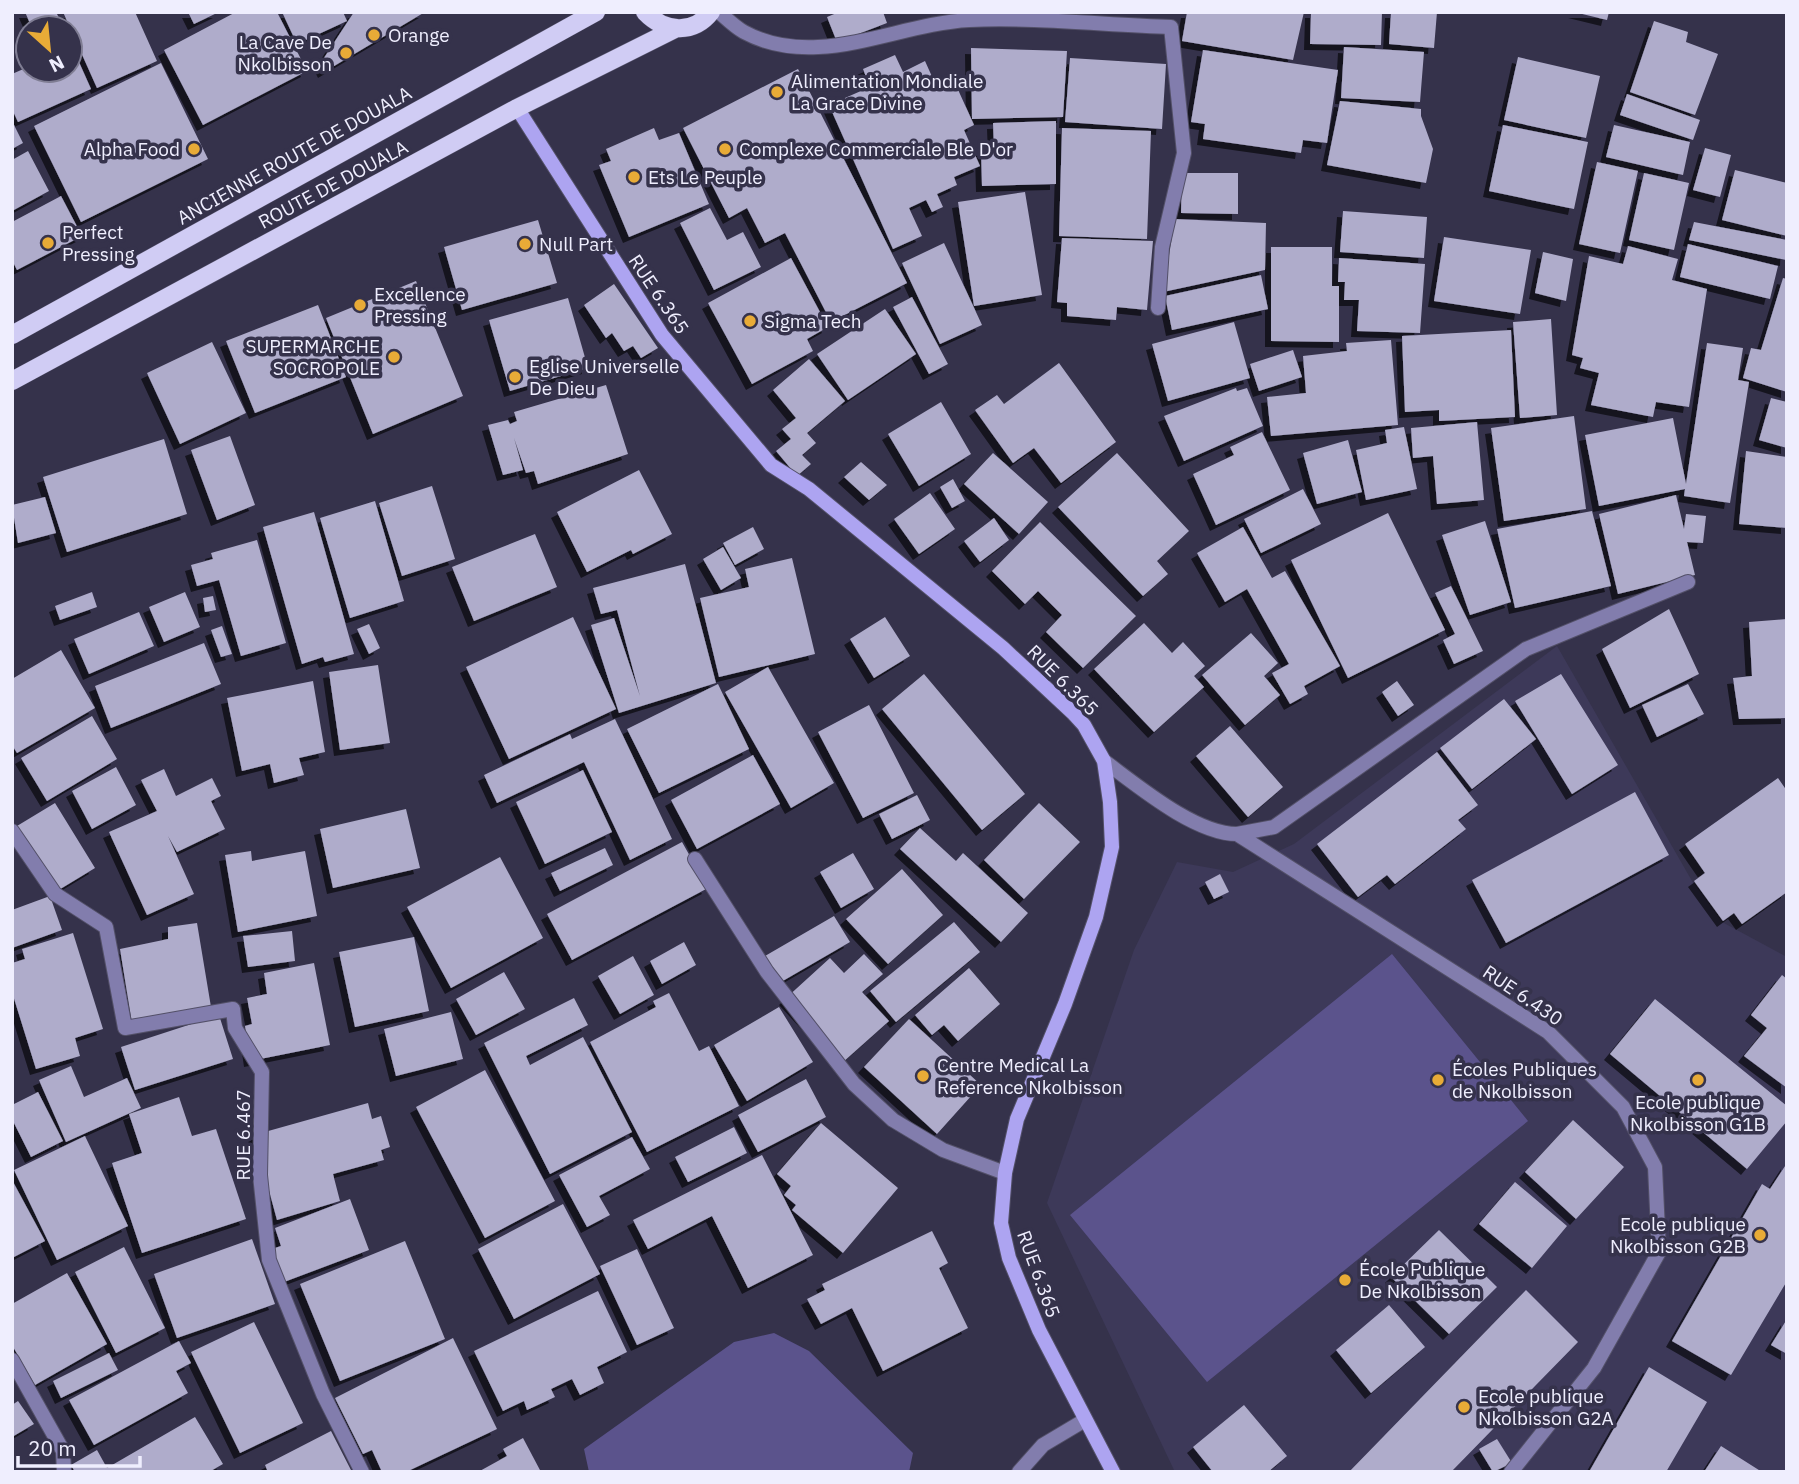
<svg xmlns="http://www.w3.org/2000/svg" width="1799" height="1484" font-family="'IBM Plex Sans',sans-serif">
  <defs>
    <filter id="shadow"><feDropShadow dx="-6" dy="6" stdDeviation="0" flood-color="#0009"/></filter>
  </defs>
  <rect width="100%" height="100%" fill="#35324b"/>
  <path fill="#3d3959" d="M1557,646L1692,881L1722,922L1787,957V1472H1175L1047,1203L1134,950L1177,862L1233,872L1294,844Z"/>
  <path fill="#5b538c" d="M1392,954L1528,1121L1207,1382L1070,1215Z
    M774,1333L809,1351L913,1453L909,1472H589L584,1449L734,1342Z"/>
  <path fill="#afaccb" filter="url(#shadow)" d="M25,12H56L64,28H32Z
    M63,12H135L157,61L97,88Z
    M188,12H219L194,24Z
    M236,12H277L307,71L203,125L164,50Z
    M282,12H343L347,21L297,44Z
    M354,12H425L324,72L320,64Z
    M839,12H883L887,23L837,42L827,17Z
    M1187,12H1304L1293,60L1182,41Z
    M1311,12H1382L1381,45L1310,44Z
    M1391,12H1437L1434,48L1389,44Z
    M1574,12H1609L1607,20Z
    M1654,21L1688,32L1686,42L1718,54L1695,115L1630,92Z
    M70,42L91,89L18,122L12,109V74L28,67V70H70Z
    M1344,47L1424,52L1420,102L1341,98Z
    M971,48L1067,51L1063,117L972,119Z
    M1203,50L1338,70L1327,143L1303,140L1301,153L1203,139L1205,124L1191,122Z
    M895,55L903,72L925,61L938,90L955,83L974,125L964,130L980,166L954,177L957,185L937,194L943,207L932,212L926,200L909,208L922,236L893,249L829,105L870,87L863,69Z
    M1518,57L1600,76L1586,138L1504,120Z
    M1070,58L1166,64L1162,129L1065,122Z
    M161,63L208,159L81,222L34,126Z
    M798,69L907,283L831,322L785,233L765,243L747,208L729,218L683,128Z
    M1627,94L1700,120L1693,140L1620,115Z
    M1340,101L1421,109V116L1433,149L1426,183L1327,165Z
    M12,121L23,143L12,149Z
    M1056,121V184L982,186L981,150L994,149L993,123Z
    M1503,125L1588,142L1574,209L1489,191Z
    M1614,125L1690,142L1683,175L1606,157Z
    M654,128L659,140L679,133L709,204L629,237L599,165L611,161L606,149Z
    M1062,128L1151,131L1147,239L1059,236Z
    M1705,148L1731,155L1720,197L1693,190Z
    M28,151L49,191L12,211V160Z
    M1597,162L1638,171L1620,253L1579,244Z
    M1735,170L1787,183V236L1722,220Z
    M1182,173H1238V214L1181,213Z
    M1644,173L1689,183L1674,250L1629,240Z
    M1025,192L1042,295L974,306L958,202Z
    M61,196L82,236L17,270L12,260V222Z
    M710,208L727,240L743,232L761,267L714,290L680,223Z
    M1343,211L1427,217L1424,258L1340,252Z
    M1175,219L1266,223L1265,270L1163,292Z
    M538,220L557,283L462,310L444,247Z
    M1694,222L1787,240L1786,260L1689,240Z
    M1444,237L1531,250L1520,314L1434,301Z
    M1062,238L1153,241L1147,310L1117,307L1116,320L1067,316V303L1057,302Z
    M944,243L982,325L940,344L902,263Z
    M1688,244L1778,266L1770,299L1680,277Z
    M1628,246L1678,259L1672,280L1707,289L1689,407L1656,402L1653,417L1591,405L1599,373L1580,368L1583,358L1572,355L1589,256L1623,264Z
    M1271,247H1332V286H1339V342L1271,341Z
    M1543,252L1573,259L1566,301L1535,293Z
    M791,258L828,327L807,339L813,351L752,384L708,303Z
    M1339,258L1425,264L1420,333L1357,331L1359,300H1344L1345,282H1338Z
    M1261,275L1268,309L1172,330L1165,296Z
    M1783,278L1787,279V392L1743,378L1751,348L1761,350Z
    M416,281L463,396L373,434L326,318Z
    M614,284L658,348L641,358L633,346L624,351L612,333L606,338L584,305Z
    M912,297L948,364L929,374L893,307Z
    M568,298L588,368L510,391L489,320Z
    M318,305L346,377L255,413L226,341Z
    M885,309L916,354L848,400L817,354Z
    M1551,319L1557,415L1520,418L1513,322Z
    M1234,322L1250,378L1168,401L1152,344Z
    M1511,330L1515,417L1439,421V410L1405,412L1402,336Z
    M1391,340L1398,425L1271,436L1267,397L1306,393L1303,356L1347,351L1346,343Z
    M212,342L246,413L180,444L147,373Z
    M1707,343L1743,348L1738,380L1749,382L1730,503L1684,496L1685,489L1599,506L1585,435L1673,418L1686,484Z
    M1293,350L1302,377L1259,391L1250,364Z
    M809,359L845,401L807,433L816,443L802,455L811,464L797,476L776,451L791,439L782,429L796,418L773,390Z
    M1059,363L1116,442L1061,483L1034,448L1013,463L975,410L997,395L1004,404Z
    M606,385L628,454L538,484L534,471L526,473L514,438L523,470L503,475L488,425L508,420L510,424L517,421L514,412Z
    M1236,388L1237,391L1247,388L1263,426L1184,461L1164,416Z
    M1771,398L1787,402V448L1759,440Z
    M941,402L971,454L919,486L888,434Z
    M1574,416L1586,509L1504,521L1491,428Z
    M1477,422L1484,500L1437,504L1433,456L1413,458L1411,428Z
    M1404,427L1417,489L1366,500L1356,450L1387,443L1385,430Z
    M1262,432L1290,490L1216,525L1193,474L1234,455L1230,447Z
    M230,436L255,505L217,520L191,450Z
    M164,439L187,514L67,552L43,477Z
    M1348,440L1362,492L1317,504L1303,453Z
    M1746,451L1787,457V528L1739,524Z
    M993,453L1048,502L1019,534L964,484Z
    M1117,453L1189,531L1157,561L1168,574L1143,596L1058,507Z
    M861,462L887,485L869,500L844,477Z
    M639,470L672,534L633,554L631,550L587,572L557,512Z
    M953,479L965,501L952,508L940,487Z
    M432,486L455,559L402,576L379,503Z
    M1303,489L1321,524L1261,553L1244,519Z
    M930,493L955,529L919,554L894,519Z
    M1676,495L1684,529L1686,514L1706,516L1703,543L1687,542L1695,575L1618,594L1599,514Z
    M45,497L56,533L18,543L12,505Z
    M375,501L404,601L350,618L320,518Z
    M1592,511L1611,586L1515,608L1497,529Z
    M314,512L354,654L325,662L323,657L302,664L263,527Z
    M1388,513L1445,630L1348,678L1291,560Z
    M994,518L1009,540L980,562L964,541Z
    M1485,521L1511,602L1470,615L1442,535Z
    M1040,522L1136,616L1083,668L1046,632L1062,615L1038,591L1025,604L992,571Z
    M753,527L764,549L735,565L723,543Z
    M1243,527L1272,578L1285,571L1340,666L1304,686L1308,694L1290,704L1272,673L1289,664L1247,589L1225,602L1197,553Z
    M535,534L557,587L474,621L452,567Z
    M257,540L286,643L241,656L219,580L197,586L191,565L213,559L211,553Z
    M723,547L741,578L721,590L703,559Z
    M792,558L815,654L719,677L700,598L749,587L745,569Z
    M685,564L716,683L619,713L591,625L614,618L640,696L617,610L601,614L593,588Z
    M1451,586L1483,651L1454,664L1443,640L1455,634L1435,593Z
    M92,592L97,607L60,620L55,606Z
    M185,592L200,627L164,642L149,607Z
    M213,596L216,610L205,612L203,598Z
    M1669,609L1699,674L1630,708L1602,649Z
    M139,612L154,646L89,674L74,639Z
    M573,617L616,709L509,759L466,667Z
    M885,617L910,656L874,678L850,639Z
    M1787,619V718L1739,719L1733,678L1752,676L1749,622Z
    M1144,623L1172,653L1183,642L1205,666L1194,676L1204,687L1154,732L1094,669Z
    M369,624L380,648L369,654L357,629Z
    M222,626L232,654L221,657L211,630Z
    M1251,633L1278,663L1264,676L1280,695L1245,725L1202,675Z
    M204,643L221,684L111,728L95,686Z
    M61,650L95,708L17,753L12,745V679Z
    M378,665L390,743L340,750L329,672Z
    M768,667L834,783L791,808L725,692Z
    M924,674L1025,794L982,830L882,709Z
    M1561,674L1618,765L1572,794L1515,701Z
    M313,681L325,752L299,758L304,775L274,783L270,764L242,771L227,698Z
    M1397,681L1414,705L1398,716L1382,692Z
    M718,684L749,749L659,793L627,729Z
    M1688,684L1704,714L1657,737L1642,705Z
    M1504,699L1536,739L1472,789L1440,748Z
    M869,705L914,793L863,818L818,732Z
    M92,716L117,759L47,801L21,758Z
    M615,719L672,839L630,860L584,762L497,803L484,775L570,734L572,739Z
    M1230,726L1283,787L1248,817L1196,756Z
    M1437,752L1478,805L1458,820L1466,829L1395,884L1387,875L1358,897L1317,844Z
    M753,755L780,804L697,849L671,800Z
    M116,767L136,805L92,829L72,791Z
    M164,769L176,796L212,778L221,796L211,801L225,829L177,852L168,836L194,894L147,915L109,832L157,811L141,780Z
    M583,770L612,832L545,864L516,802Z
    M1778,778L1787,791V892L1742,924L1734,913L1723,921L1694,881L1705,873L1685,844Z
    M1635,792L1669,855L1506,943L1472,880Z
    M917,795L930,820L892,839L879,814Z
    M55,803L95,868L57,891L17,826Z
    M1039,803L1080,842L1024,899L984,860Z
    M406,809L420,868L333,888L320,829Z
    M920,828L956,861L963,853L1028,913L1001,942L900,849Z
    M682,842L708,888L572,960L547,914Z
    M605,848L613,865L560,891L551,873Z
    M251,851L252,861L305,851L317,916L238,932L225,855Z
    M853,853L874,889L841,908L820,872Z
    M500,857L543,938L451,988L407,907Z
    M902,869L943,915L888,964L846,919Z
    M1220,874L1229,892L1214,899L1205,882Z
    M50,896L62,930L12,948V910Z
    M834,916L850,942L781,982L765,956Z
    M954,922L980,952L896,1022L870,991Z
    M197,923L211,1007L132,1023L120,949L168,939V927Z
    M292,931L295,961L248,967L243,936Z
    M73,933L103,1029L75,1038L80,1056L36,1069L12,992V963L25,959L22,949Z
    M414,937L429,1011L355,1027L339,952Z
    M684,942L696,965L662,984L650,961Z
    M864,954L883,974L862,992L889,1021L843,1062L785,999L830,958L844,973Z
    M633,956L654,995L620,1014L598,976Z
    M314,963L330,1045L250,1061L245,1026L252,1024L247,998L267,994L264,973Z
    M969,968L1000,1004L958,1041L944,1025L932,1035L915,1015Z
    M504,972L525,1009L476,1035L456,999Z
    M1782,975L1787,979V1088L1744,1056L1767,1028L1751,1015Z
    M669,993L699,1051L709,1046L739,1106L647,1152L590,1042L656,1007L653,1001Z
    M574,998L588,1025L526,1056L530,1065L583,1037L632,1132L550,1174L484,1043Z
    M1655,999L1787,1106V1121L1747,1169L1610,1054Z
    M779,1007L813,1062L747,1101L714,1045Z
    M451,1012L463,1059L396,1076L384,1029Z
    M219,1015L233,1059L135,1090L121,1047Z
    M909,1019L981,1085L937,1134L864,1067Z
    M71,1066L84,1097L127,1078L141,1108L66,1142L39,1080Z
    M485,1070L555,1201L485,1238L416,1107Z
    M806,1079L826,1117L758,1152L738,1115Z
    M38,1092L63,1141L31,1157L12,1119V1105Z
    M179,1097L192,1136L216,1129L246,1219L142,1253L112,1163L142,1153L129,1114Z
    M368,1103L372,1119L381,1116L390,1147L381,1150L384,1160L333,1174L340,1201L277,1220L254,1135Z
    M1573,1120L1624,1167L1576,1219L1525,1172Z
    M821,1123L898,1188L843,1253L792,1210L796,1205L784,1195L791,1186L777,1174Z
    M734,1127L747,1153L688,1182L675,1157Z
    M85,1136L128,1226L57,1260L14,1170Z
    M632,1137L650,1169L599,1196L610,1215L587,1227L559,1175Z
    M762,1155L813,1255L748,1288L712,1216L648,1249L633,1220Z
    M1787,1163V1281L1731,1375L1672,1341L1762,1184L1770,1189Z
    M12,1180L45,1241L12,1258Z
    M1515,1182L1567,1226L1532,1268L1479,1224Z
    M350,1199L369,1250L284,1282L272,1249L281,1246L275,1228Z
    M563,1204L600,1274L514,1319L478,1249Z
    M1439,1230L1497,1287L1449,1334L1391,1277Z
    M932,1231L948,1263L939,1268L968,1328L883,1371L852,1308L821,1324L807,1299L825,1290L822,1284Z
    M252,1239L275,1304L177,1338L154,1274Z
    M405,1241L445,1339L340,1381L300,1284Z
    M124,1247L165,1328L116,1353L75,1272Z
    M637,1249L674,1328L637,1345L600,1266Z
    M67,1273L107,1344L35,1385L12,1345V1304Z
    M1526,1290L1578,1342L1451,1472H1349Z
    M598,1291L627,1352L597,1367L604,1383L580,1395L572,1379L551,1389L555,1397L527,1410L524,1401L503,1411L474,1351Z
    M1389,1305L1425,1347L1371,1393L1336,1350Z
    M1787,1319V1354L1771,1345Z
    M254,1322L303,1423L240,1453L191,1352Z
    M453,1338L497,1429L406,1472H382L372,1450L363,1454L335,1398Z
    M179,1341L191,1363L176,1371L188,1393L94,1445L69,1400Z
    M109,1353L118,1370L61,1398L53,1381Z
    M1649,1367L1707,1402L1666,1472H1589Z
    M18,1401L34,1424L12,1437V1405Z
    M1244,1405L1287,1456L1268,1472H1213L1193,1447Z
    M195,1417L223,1464L209,1472H75L71,1465L97,1450L107,1468Z
    M331,1431L352,1472H268L265,1465Z
    M523,1438L541,1472H478L507,1456L503,1449Z
    M1497,1439L1512,1463L1493,1472L1479,1449Z
    M1721,1446L1762,1472H1704Z"/>
  <g fill="none" stroke-linecap="round" stroke-linejoin="round">
    <defs>
      <path id="street" d="M719,12C727,19 735,27 744,32C816,71 895,24 969,20C1033,17 1106,25 1171,27L1184,153L1162,247L1158,308
        M1104,761C1138,786 1195,834 1237,834L1548,1032L1623,1107L1655,1167L1659,1252L1594,1368L1511,1472
        M12,831L55,894L106,927L125,1028L233,1009L235,1028L262,1072L260,1175L269,1260L323,1394L362,1472
        M1237,834L1274,827L1526,649L1688,582
        M695,859L767,972L854,1084L893,1120L943,1150L1005,1173
        M12,1360L63,1451L64,1472
        M1019,1472L1043,1445L1085,1420"/>
      <path id="secondary" d="M517,108L662,335L771,465L809,489L1003,648L1073,713L1084,725L1104,761L1110,802L1112,847L1096,917L1065,1004L1017,1119L1005,1173L1001,1223L1009,1258L1039,1330L1113,1472"/>
      <path id="primary" d="M645,12C664,32 693,35 711,12
        M12,335L596,12
        M12,381L517,108L677,28"/>
    </defs>
    <use href="#street" stroke="#535068" stroke-width="16"/>
    <use href="#secondary" stroke="#535068" stroke-width="16"/>
    <use href="#primary" stroke="#535068" stroke-width="19"/>
    <use href="#street" stroke="#827dad" stroke-width="14"/>
    <use href="#secondary" stroke="#ada4f1" stroke-width="14"/>
    <use href="#primary" stroke="#d0ccf4" stroke-width="18"/>
  </g>
  <g fill="#e8ab37" stroke="#35324b" stroke-width="2.5">
    <circle cx="374" cy="35" r="7"/>
    <circle cx="346" cy="53" r="7"/>
    <circle cx="777" cy="92" r="7"/>
    <circle cx="194" cy="149" r="7"/>
    <circle cx="725" cy="149" r="7"/>
    <circle cx="634" cy="177" r="7"/>
    <circle cx="48" cy="243" r="7"/>
    <circle cx="525" cy="244" r="7"/>
    <circle cx="360" cy="305" r="7"/>
    <circle cx="750" cy="321" r="7"/>
    <circle cx="394" cy="357" r="7"/>
    <circle cx="515" cy="377" r="7"/>
    <circle cx="923" cy="1076" r="7"/>
    <circle cx="1438" cy="1080" r="7"/>
    <circle cx="1698" cy="1080" r="7"/>
    <circle cx="1760" cy="1235" r="7"/>
    <circle cx="1345" cy="1280" r="7"/>
    <circle cx="1464" cy="1407" r="7"/>
  </g>
  <g text-anchor="middle" stroke-width="7" stroke-linejoin="round" paint-order="stroke">
    <g font-size="19" fill="#efeefe" stroke="#35324b" text-anchor="start">
      <text x="388" y="42">Orange</text>
      <text x="332" y="49" text-anchor="end">La Cave De<tspan x="332" dy="22">Nkolbisson</tspan></text>
      <text x="791" y="88">Alimentation Mondiale<tspan x="791" dy="22">La Grace Divine</tspan></text>
      <text x="180" y="156" text-anchor="end">Alpha Food</text>
      <text x="739" y="156">Complexe Commerciale Ble D'or</text>
      <text x="648" y="184">Ets Le Peuple</text>
      <text x="62" y="239">Perfect<tspan x="62" dy="22">Pressing</tspan></text>
      <text x="539" y="251">Null Part</text>
      <text x="374" y="301">Excellence<tspan x="374" dy="22">Pressing</tspan></text>
      <text x="764" y="328">Sigma Tech</text>
      <text x="380" y="353" text-anchor="end">SUPERMARCHE<tspan x="380" dy="22">SOCROPOLE</tspan></text>
      <text x="529" y="373">Eglise Universelle<tspan x="529" dy="22">De Dieu</tspan></text>
      <text x="937" y="1072">Centre Medical La<tspan x="937" dy="22">Reference Nkolbisson</tspan></text>
      <text x="1452" y="1076">Écoles Publiques<tspan x="1452" dy="22">de Nkolbisson</tspan></text>
      <text x="1698" y="1109" text-anchor="middle">Ecole publique<tspan x="1698" dy="22">Nkolbisson G1B</tspan></text>
      <text x="1746" y="1231" text-anchor="end">Ecole publique<tspan x="1746" dy="22">Nkolbisson G2B</tspan></text>
      <text x="1359" y="1276">École Publique<tspan x="1359" dy="22">De Nkolbisson</tspan></text>
      <text x="1478" y="1403">Ecole publique<tspan x="1478" dy="22">Nkolbisson G2A</tspan></text>
    </g>
    <g font-size="19" fill="#efeefe" stroke="#35324b">
      <text transform="translate(294 155) rotate(-29)" y="7">ANCIENNE ROUTE DE DOUALA</text>
      <text transform="translate(333 184) rotate(-28)" y="7">ROUTE DE DOUALA</text>
      <text transform="translate(659 294) rotate(56)" y="7">RUE 6.365</text>
      <text transform="translate(1063 680) rotate(45)" y="7">RUE 6.365</text>
      <text transform="translate(1523 995) rotate(34)" y="7">RUE 6.430</text>
      <text transform="translate(243 1135) rotate(-90)" y="7">RUE 6.467</text>
      <text transform="translate(1039 1274) rotate(70)" y="7">RUE 6.365</text>
    </g>
  </g>
  <rect width="1799" height="1484" fill="none" stroke="#efeefe" stroke-width="28"/>
  <g transform="translate(49 49) rotate(153)"><circle r="33" fill="#35324b" stroke="#7f7d93" stroke-width="2"/>
  <path d="M0-5L12 26L0 18L-12 26Z" fill="#e8ab37"/>
  <text y="-10" font-size="19" font-weight="bold" text-anchor="middle" fill="#efeefe">N</text>
  </g>
  <path d="M18 1456v10h122v-10" fill="none" stroke="#efeefe" stroke-width="3.5"/>
  <text x="28" y="1456" font-size="21" fill="#efeefe" stroke="#35324b" stroke-width="5" paint-order="stroke">20 m</text>
</svg>
